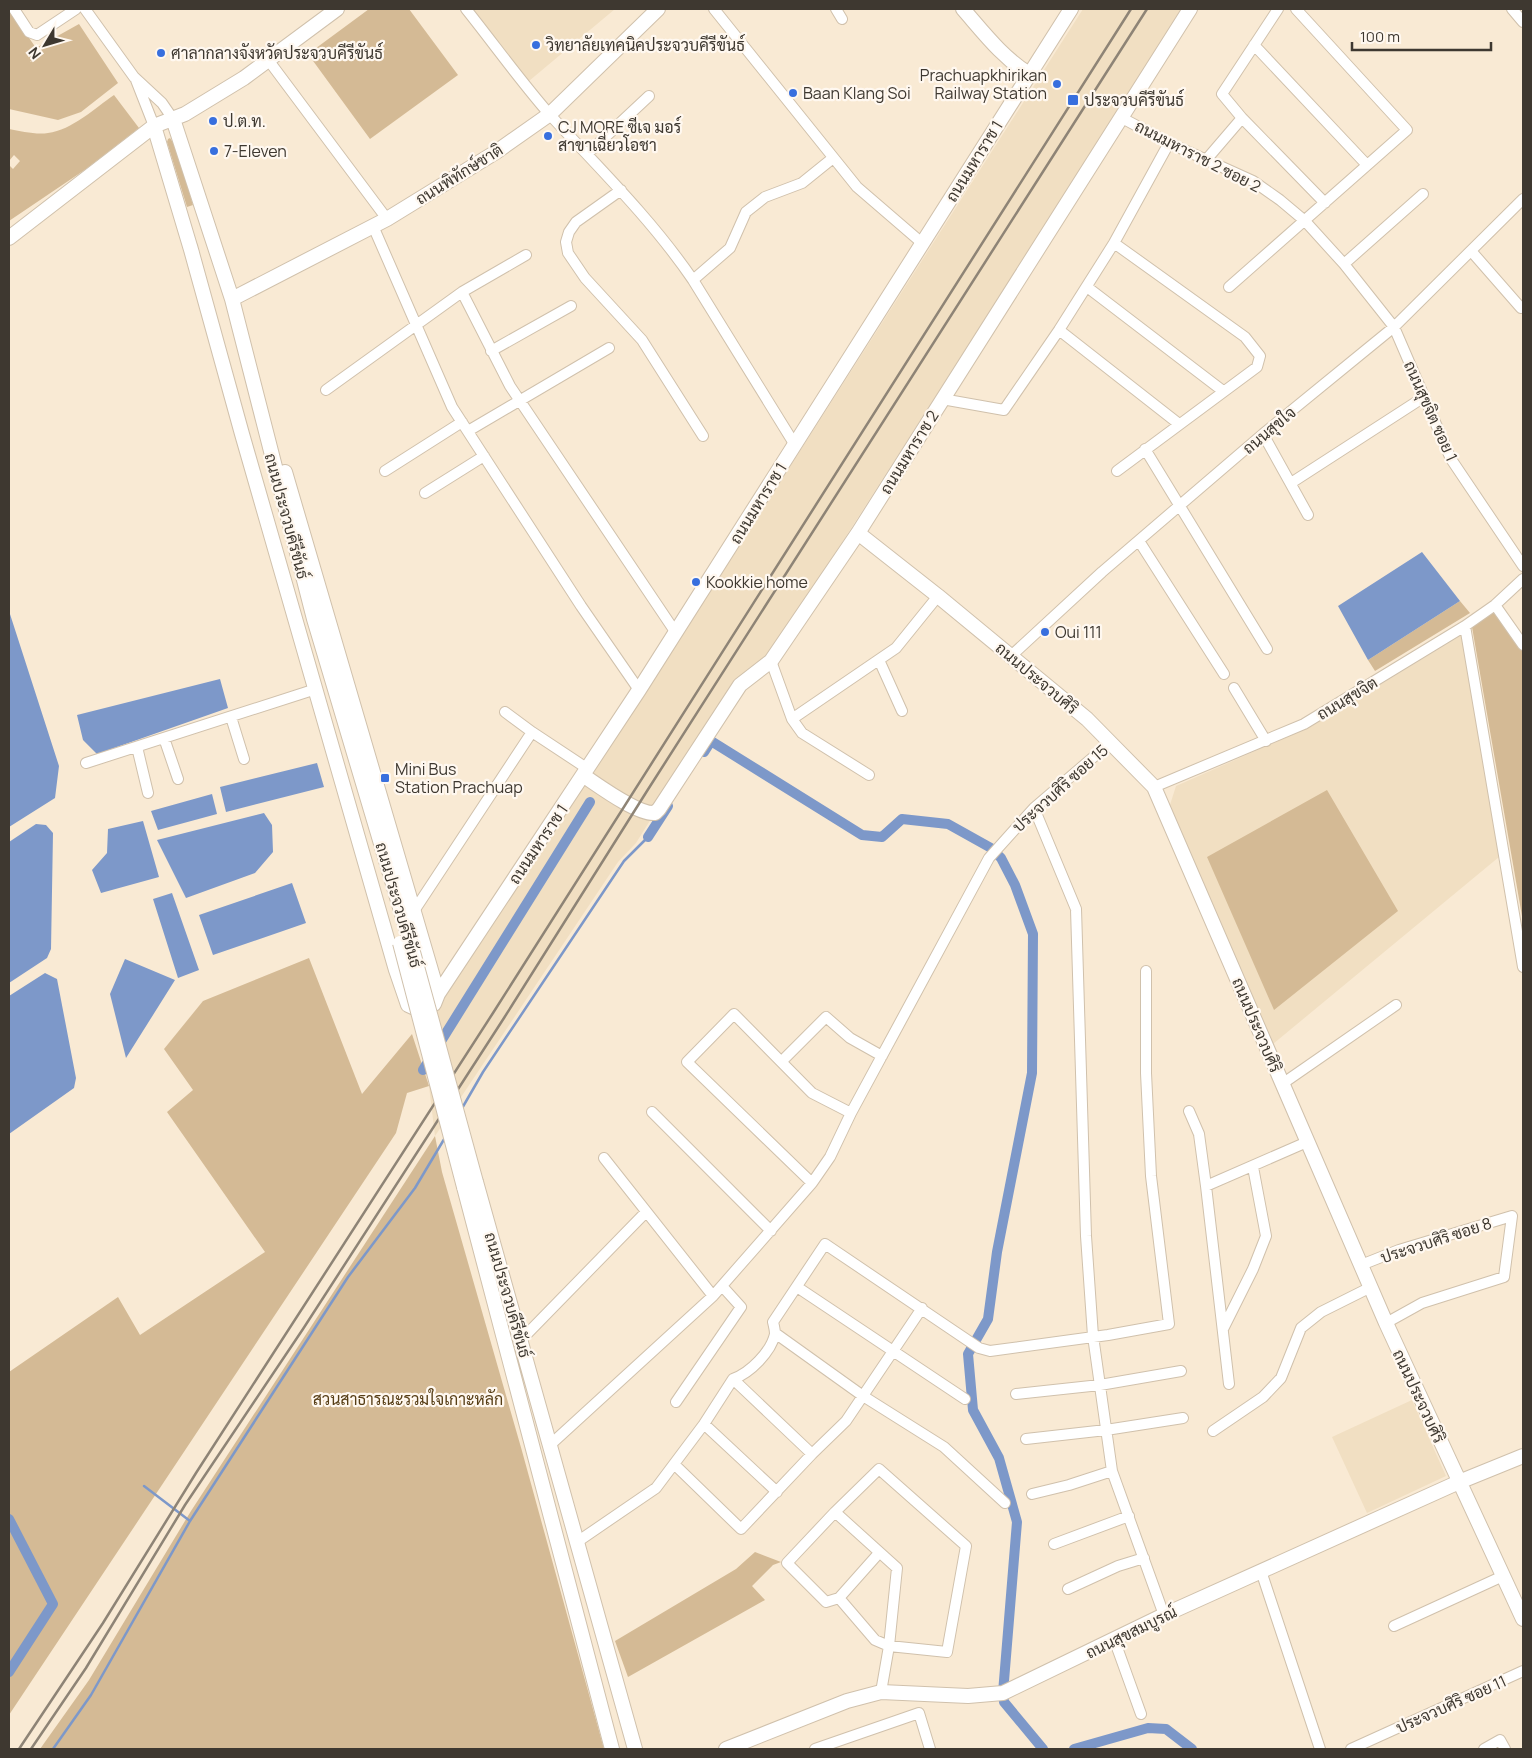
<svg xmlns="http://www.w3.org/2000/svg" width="1532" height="1758" font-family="Manrope,Sarabun,sans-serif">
  <rect width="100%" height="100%" fill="#f9ead4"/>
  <path fill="#f1dfc2" d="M472,9H615L529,81Z
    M1083,9H1183L772,652L737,681L636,843L618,862L435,1136L429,1086L438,1007L727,565Z
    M1462,635L1499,857L1273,1044L1169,808L1176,786L1312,726Z
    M1412,1400L1446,1476L1367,1513L1332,1437Z"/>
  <path fill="#d4ba95" d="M9,9L36,48L79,24L118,83L81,112L58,120L9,109Z
    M369,9H409L458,75L370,139L308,54Z
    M114,95L139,128L86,169L9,221V165L13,169L20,161L14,155L9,161V129C21,131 36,135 48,133C72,130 95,108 114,95Z
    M170,138L176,147L193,205L187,207L167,142L168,139Z
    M1460,601L1470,613L1375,671L1368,660Z
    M1494,612L1523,650V922L1472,627Z
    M1327,790L1398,911L1274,1010L1207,857Z
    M309,958L362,1094L412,1034L429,1086L407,1093L396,1133L9,1715V1372L118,1297L140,1335L265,1252L167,1112L193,1090L164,1049L203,1001Z
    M435,1136L442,1172L522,1451L604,1749H40L89,1680L191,1511Z
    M755,1552L781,1562L773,1565L752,1586L765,1600L628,1677L615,1641L736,1569Z"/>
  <path fill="#7d98c9" d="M1422,552L1460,601L1368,660L1338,606Z
    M9,611L59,766L55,798L9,827Z
    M220,679L228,708L97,754L83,740L77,715Z
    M317,763L324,787L226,812L220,787Z
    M212,794L217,814L158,830L151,811Z
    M264,813L272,825L273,852L255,873L186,898L157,840Z
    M143,821L159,877L101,893L92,870L107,853L108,829Z
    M36,824L46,825L53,833L51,949L47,958L9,983V842Z
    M292,883L306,923L213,955L199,915Z
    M172,893L199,970L178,978L153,899Z
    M125,959L175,980L126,1058L110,994Z
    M45,973L57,979L76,1078L74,1088L9,1134V996Z"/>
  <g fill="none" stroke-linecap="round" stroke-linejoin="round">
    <path stroke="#7d98c9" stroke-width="2.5" d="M461,1110L483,1072L624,861L648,837
      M144,1486L190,1521L348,1277L415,1188L446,1136
      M53,1749L91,1695L190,1521"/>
    <path stroke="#7d98c9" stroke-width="10" d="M704,752L711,741L862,835L882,837L902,819L948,824L991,848L1001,858L1015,885L1033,934L1032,1073L997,1252L988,1319L968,1354L973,1410L999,1458L1017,1522L1003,1693L1004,1702L1043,1749
      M648,837L668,806
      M423,1070L590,802
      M9,1519L53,1604L9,1672
      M1074,1749L1148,1728L1166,1729L1192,1749"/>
    <defs>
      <path id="street" d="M14,9L29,32L37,35L76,9
        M85,9L134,77L162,103L173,119
        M466,9C494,44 521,82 551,116C600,169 652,220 693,280L795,445
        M714,9L857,187L922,243
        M836,9L842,19
        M1512,9L1523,22
        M1254,45L1367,165
        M269,61L387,219
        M136,80L154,126
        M1122,118L1169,143L1253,181L1280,200L1305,221L1344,264L1394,327L1451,459L1523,566
        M1242,118L1222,94L1278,9
        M587,154L649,96
        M1206,160L1242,118L1325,203
        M621,190L576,222L569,232L566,242L568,253L585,278L642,340L703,436
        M373,226L452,407L581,606L639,690
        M1114,243L1245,337L1260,356L1257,367L1117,471
        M1472,252L1521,308
        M1344,264L1423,194
        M693,280L730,248L746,212L765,197L802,183L833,158
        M1087,287L1223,391
        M1229,287L1407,130L1296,9
        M462,292L510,386L676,633
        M1059,330L1179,424
        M491,351L571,306
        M326,390L462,292L526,255
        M942,399L1004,410L1059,330L1114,243L1169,143
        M468,431L609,348
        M1263,434L1308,515
        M1145,449L1267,649
        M385,471L462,422
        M1291,483L1424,397
        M425,493L484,456
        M1139,541L1224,674
        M1495,605L1523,645
        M1465,626L1523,967
        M1011,656L1102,572L1263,434L1394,327L1523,199
        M879,660L902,711
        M771,661L792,719L802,733L869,775
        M1234,688L1266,741
        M505,712L532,732
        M231,717L244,759
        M792,719L896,648L938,596
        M164,738L178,779
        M137,747L148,793
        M86,763L316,689
        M1154,787L1304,724L1465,626L1495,605L1523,579
        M1034,808L1076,909L1086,1236L1093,1336L1112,1471L1164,1615
        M414,911L532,732L588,769
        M782,1061L826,1017L850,1038L882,1056
        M1282,1084L1396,1005
        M1189,1111L1199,1134L1206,1186
        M652,1112L771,1231
        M604,1158L713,1296
        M812,1183L687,1062L734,1014L812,1093L851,1113
        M1361,1265L1399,1250L1512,1216L1504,1277L1422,1303L1386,1323
        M797,1287L965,1399
        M1223,1329L1253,1269L1266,1236L1253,1167
        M775,1333L863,1396L944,1447L1005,1503
        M521,1340L646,1212
        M733,1379C750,1373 771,1352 775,1334C775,1331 774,1326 773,1322L825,1244L979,1348L990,1351L1108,1335L1169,1324L1151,1176L1146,1073V971
        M1229,1384L1206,1186L1307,1142
        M1016,1394L1100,1385L1181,1371
        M676,1402L741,1307L722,1286
        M704,1424L777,1492
        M1213,1431L1263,1397L1281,1378L1301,1328L1321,1312L1371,1287
        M1026,1439L1106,1430L1183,1418
        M550,1445L713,1296L812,1183L830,1157L851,1113L989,858L1034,808L1111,742
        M674,1464L741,1529L812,1454L846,1421L922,1308
        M879,1469L966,1546L947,1652L889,1646L875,1640L839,1598L826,1602L787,1563L835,1512Z
        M1032,1494L1069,1485L1112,1471
        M835,1512L897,1568L889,1646L881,1692
        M577,1542L656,1488L704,1424L733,1379L812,1454
        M1054,1544L1129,1516
        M1261,1571L1320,1749
        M1068,1589L1118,1566L1144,1558
        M839,1598L879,1553
        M1394,1626L1503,1576
        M1114,1639L1141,1714
        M815,1749L919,1713L930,1749
        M1351,1749L1523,1671
        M1484,1749L1500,1740L1505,1749"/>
      <path id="secondary" d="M963,9C984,33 1002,57 1029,74
        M173,119L232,299L314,619L410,941
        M154,126L192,253
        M9,238L154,126L185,114L244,78L337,9
        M190,246L242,434L396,970L408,1005L419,1010L434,1004L438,994L639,690L1071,9
        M232,299L387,219L496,152L550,114L658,9
        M285,472L438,994
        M858,533L938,596L1087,719L1154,787L1386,1323L1523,1619
        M584,776C599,786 638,815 655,813L659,809L740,685L771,661L858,533L1190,9
        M476,1182L635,1749
        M464,1187L612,1749
        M726,1749L847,1701L881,1692L968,1696L1003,1693L1164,1615L1459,1482L1523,1456"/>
    </defs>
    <use href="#street" stroke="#d0c1ac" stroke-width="12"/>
    <use href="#secondary" stroke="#d0c1ac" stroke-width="16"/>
    <use href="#street" stroke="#fff" stroke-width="10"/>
    <use href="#secondary" stroke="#fff" stroke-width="14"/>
    <path stroke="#8e8476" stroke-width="2.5" d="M19,1749L103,1623L196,1473L493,1013L1131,9
      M31,1749L86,1668L185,1505L303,1329L504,1018L647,791L1147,9"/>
    <defs>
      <path id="secondary-bridge" d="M410,941L476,1182
        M400,943L464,1187"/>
    </defs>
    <use href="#secondary-bridge" stroke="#d0c1ac" stroke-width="16" stroke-linecap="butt"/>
    <use href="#secondary-bridge" stroke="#fff" stroke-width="14"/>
  </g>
  <g fill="#386fde" stroke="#fff8f0" stroke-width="2">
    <circle cx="536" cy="45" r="5"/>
    <circle cx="161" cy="53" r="5"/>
    <circle cx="1057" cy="84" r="5"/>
    <circle cx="793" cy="93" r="5"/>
    <rect x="1067" y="94" width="12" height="12" rx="2.5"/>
    <circle cx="213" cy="121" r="5"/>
    <circle cx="548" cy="136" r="5"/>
    <circle cx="214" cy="151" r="5"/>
    <circle cx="696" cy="582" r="5"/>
    <circle cx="1045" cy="632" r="5"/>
    <rect x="380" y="773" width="10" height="10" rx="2.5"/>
  </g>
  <g text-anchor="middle" stroke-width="4.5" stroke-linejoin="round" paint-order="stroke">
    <g font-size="16" fill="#3e3830" stroke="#fff8f0" text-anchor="start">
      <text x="546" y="51">วิทยาลัยเทคนิคประจวบคีรีขันธ์</text>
      <text x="171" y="59">ศาลากลางจังหวัดประจวบคีรีขันธ์</text>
      <text x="1047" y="81" text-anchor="end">Prachuapkhirikan<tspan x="1047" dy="18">Railway Station</tspan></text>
      <text x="803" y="99">Baan Klang Soi</text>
      <text x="1084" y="106">ประจวบคีรีขันธ์</text>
      <text x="223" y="127">ป.ต.ท.</text>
      <text x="558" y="133">CJ MORE ซีเจ มอร์<tspan x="558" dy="18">สาขาเฉี่ยวโอชา</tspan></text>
      <text x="224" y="157">7-Eleven</text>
      <text x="706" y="588">Kookkie home</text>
      <text x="1055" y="638">Oui 111</text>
      <text x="395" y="775">Mini Bus<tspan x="395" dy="18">Station Prachuap</tspan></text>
    </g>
    <g font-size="16" fill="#3e3830" stroke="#fff8f0">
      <text transform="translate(1198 156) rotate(27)" y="6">ถนนมหาราช 2 ซอย 2</text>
      <text transform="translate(974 161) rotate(-58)" y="6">ถนนมหาราช 1</text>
      <text transform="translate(459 174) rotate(-32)" y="6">ถนนพิทักษ์ชาติ</text>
      <text transform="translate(1431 411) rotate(66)" y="6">ถนนสุขจิต ซอย 1</text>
      <text transform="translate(1269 430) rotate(-40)" y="6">ถนนสุขใจ</text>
      <text transform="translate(909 452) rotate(-58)" y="6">ถนนมหาราช 2</text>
      <text transform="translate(758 503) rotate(-58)" y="6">ถนนมหาราช 1</text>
      <text transform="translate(287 516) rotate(75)" y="6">ถนนประจวบคีรีขันธ์</text>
      <text transform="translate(1037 678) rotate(40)" y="6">ถนนประจวบศิริ</text>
      <text transform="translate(1347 698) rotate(-31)" y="6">ถนนสุขจิต</text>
      <text transform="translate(1060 788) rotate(-42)" y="6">ประจวบศิริ ซอย 15</text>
      <text transform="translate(538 844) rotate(-56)" y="6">ถนนมหาราช 1</text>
      <text transform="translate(399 905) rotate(74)" y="6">ถนนประจวบคีรีขันธ์</text>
      <text transform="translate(1257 1025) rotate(67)" y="6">ถนนประจวบศิริ</text>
      <text transform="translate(1436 1240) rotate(-18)" y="6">ประจวบศิริ ซอย 8</text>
      <text transform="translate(508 1295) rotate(74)" y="6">ถนนประจวบคีรีขันธ์</text>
      <text transform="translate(1419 1396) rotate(65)" y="6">ถนนประจวบศิริ</text>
      <text transform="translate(1131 1632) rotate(-26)" y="6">ถนนสุขสมบูรณ์</text>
      <text transform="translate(1451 1704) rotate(-24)" y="6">ประจวบศิริ ซอย 11</text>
    </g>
    <g font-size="16" fill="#573e16" stroke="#fff8f0">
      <text x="408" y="1405">สวนสาธารณะรวมใจเกาะหลัก</text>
    </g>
  </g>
  <rect width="1532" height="1758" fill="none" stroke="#3e3830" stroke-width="20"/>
  <g transform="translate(45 45) rotate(232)" stroke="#fff8f0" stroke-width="4" paint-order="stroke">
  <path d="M0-4L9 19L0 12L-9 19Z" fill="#3e3830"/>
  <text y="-8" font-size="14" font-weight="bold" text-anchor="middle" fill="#3e3830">N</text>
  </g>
  <path d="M1352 42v8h139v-8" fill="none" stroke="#3e3830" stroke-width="2.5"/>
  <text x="1360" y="42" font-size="15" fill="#3e3830" stroke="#fff8f0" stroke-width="4" paint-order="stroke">100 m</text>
</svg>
